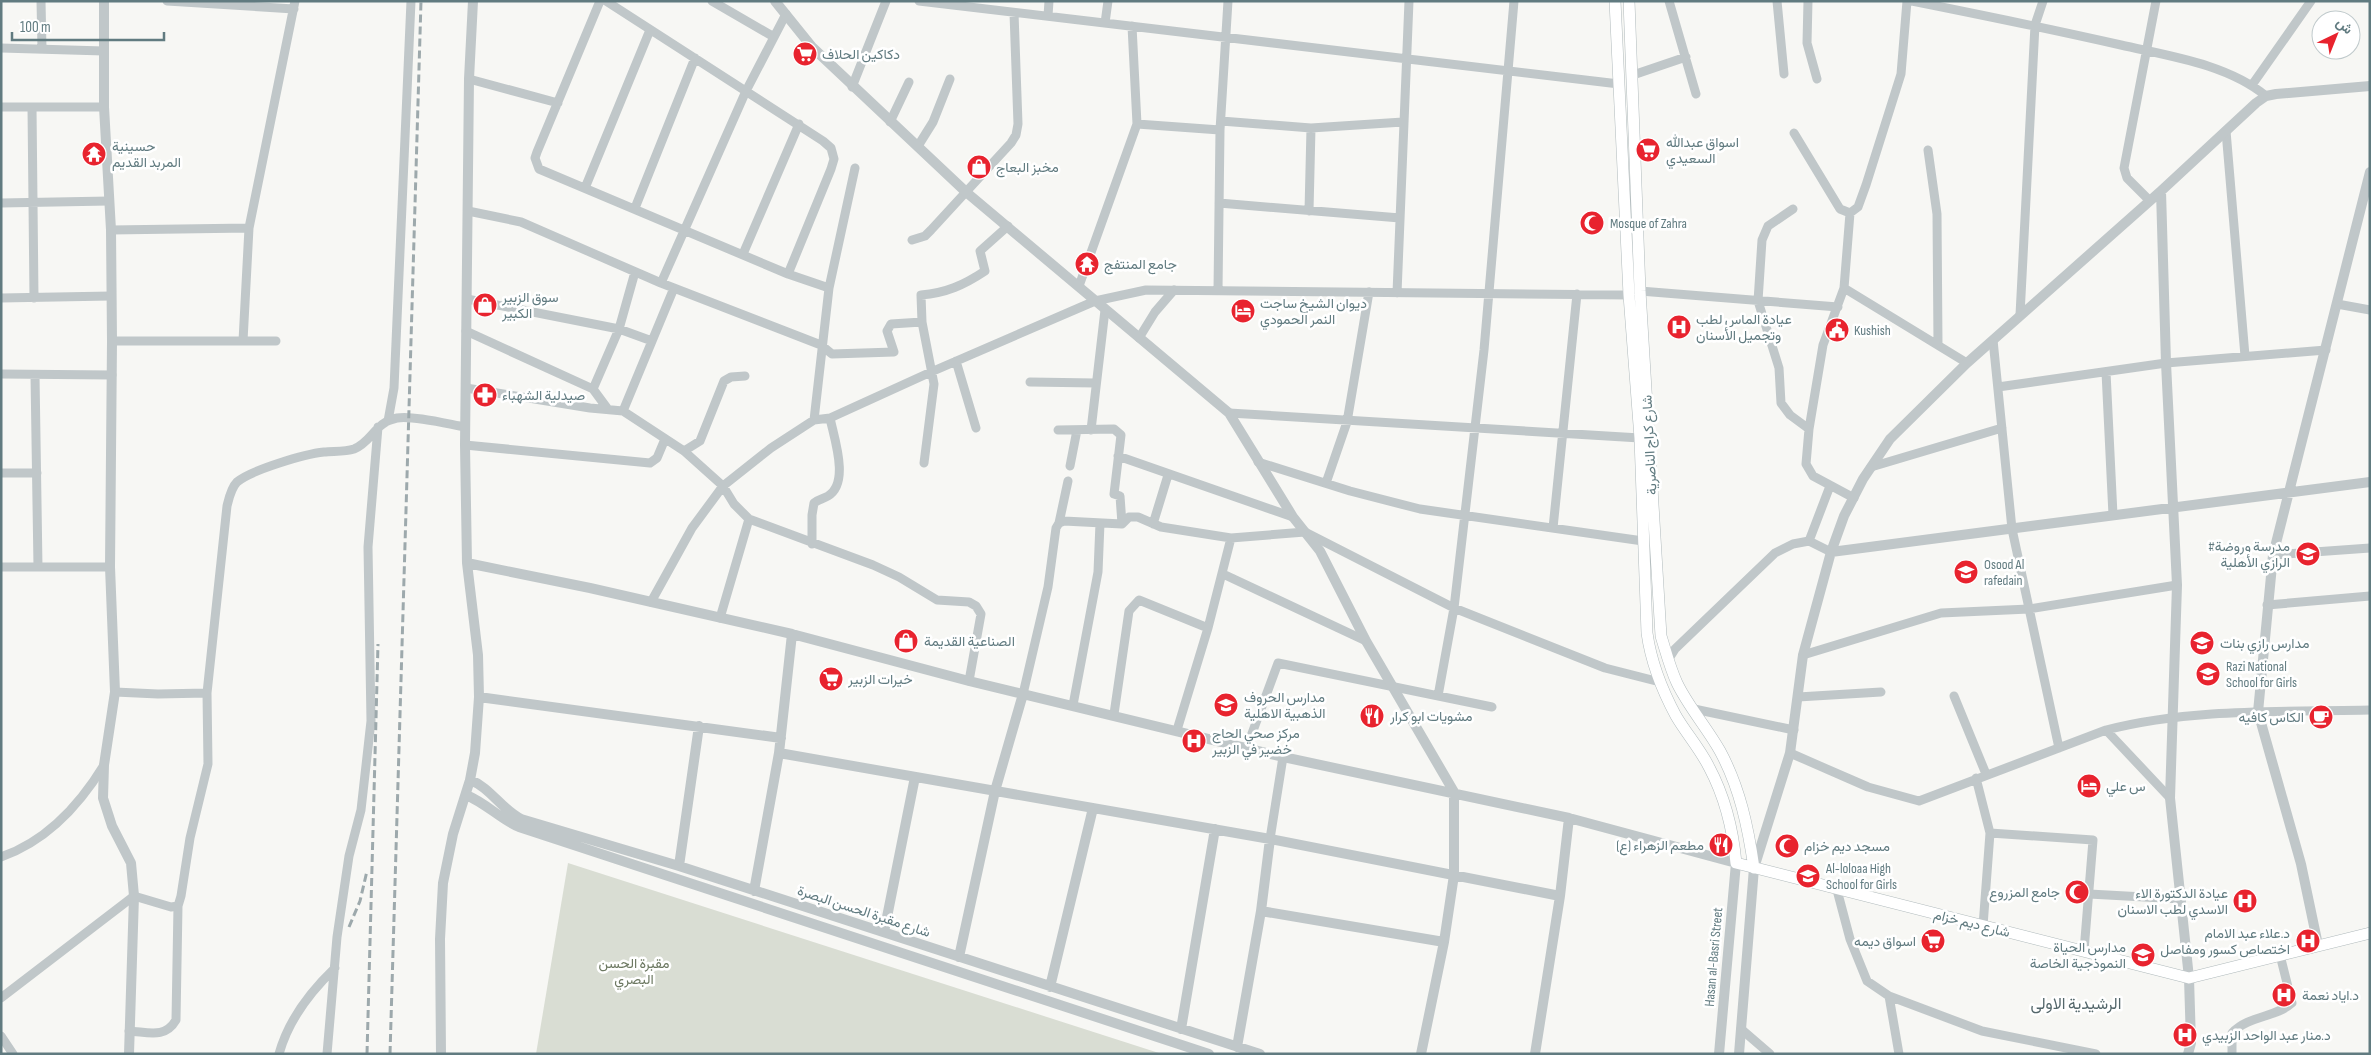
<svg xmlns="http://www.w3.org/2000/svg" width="2371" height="1055" font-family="'Sofia Sans Condensed',Vazirmatn,sans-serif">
  <rect width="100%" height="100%" fill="#f7f7f4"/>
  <path fill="#d9ddd3" d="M568,863L1162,1054H536Z"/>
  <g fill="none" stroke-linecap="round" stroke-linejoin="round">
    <defs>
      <path id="secondary" d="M1615,1L1629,295L1640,438L1647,633C1651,662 1662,690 1676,716C1686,733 1700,749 1709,767C1725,797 1733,830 1736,863L2189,978L2370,933
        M1629,1L1640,291L1661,636C1666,652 1670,668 1677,683C1688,706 1707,728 1720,751C1740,788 1748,827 1754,868"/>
    </defs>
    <use href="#secondary" stroke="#b0babc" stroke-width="12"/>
    <path stroke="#c0c7c9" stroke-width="9" d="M41,1L42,49
      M167,1L294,9
      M600,1L537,152L535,158L539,169L788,274L829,288
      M606,1L823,141L831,148L834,159L831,169L788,274
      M712,1L774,37
      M919,1L1619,84
      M1669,1L1696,94
      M1777,1L1784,74
      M1808,1L1807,43L1817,79
      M1912,1C1982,15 2051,29 2121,45C2169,56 2227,64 2266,96
      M1048,16L1049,1
      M1105,23L1108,1
      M1,48L104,51
      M1633,75L1686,57
      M469,79L558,103
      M2252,85L2311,1
      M852,87L886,1
      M1,107H104
      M32,107L34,298
      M1221,121L1311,128L1403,122
      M890,122L909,82
      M1137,124L1220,130
      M2226,131L2245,356
      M1794,133L1840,209L1850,213
      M918,146L933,122L950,79
      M1928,150L1937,214L1938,344
      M585,188L650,30
      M2149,200L2127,178L2124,168L2156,1
      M1,203L109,201
      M1219,203L1400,218
      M635,208L695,58
      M1793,209L1768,226L1762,240L1758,301L1779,368L1781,403L1790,415L1809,429
      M468,211L521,222L661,283L821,345L832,354L894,352L887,331L891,324L922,322
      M1309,211L1311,128
      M111,230L249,228
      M912,240L925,236L931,230L1011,143L1016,135L1018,124L1014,13
      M743,254L799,124
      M661,283L746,91L786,14
      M1079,286L1137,124L1132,26
      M1844,288L1967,363
      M1218,290L1220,130L1228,1
      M1640,291L1838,307
      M1397,293L1409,1
      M1,298L111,296
      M467,299L619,329L652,341
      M2337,304L2370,310
      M2020,315L2035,25L2043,1
      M466,331L593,389L607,408
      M1139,338L1155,312L1174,290
      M1993,340L2012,529L2059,748
      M112,341H276
      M243,341L249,228L295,1
      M956,361L976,428
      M2106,372L2113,515
      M1,374L112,375
      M35,375L38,567
      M1030,382L1095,383
      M1998,387L2166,363L2326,350
      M466,388L590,408L623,411L684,451L723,486L734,504L749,519L873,565L899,577L937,600L969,602L976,606L981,614L969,681
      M593,389L619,329L635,272
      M623,411L674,288
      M1229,413L1640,438
      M814,420L829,288L855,168
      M388,421L394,388L411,1
      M1058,430L1114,429L1121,435L1114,494L1120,496L1122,524
      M1091,430L1105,310
      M465,445L650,463L657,458L665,439
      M684,451L700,441L724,381L731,377L745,376
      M1118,456L1293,517
      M1258,462L1350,491L1420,509L1643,541
      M924,463L934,384L922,322L921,295C946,293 964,285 985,271L980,251L1008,226
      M1070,466L1077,430
      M1871,467L2002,428
      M1,473H37
      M1326,483L1347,422L1369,292
      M1854,498L1813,476L1806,464L1809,429L1823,345L1844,288L1850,213L1858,207L1866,185L1901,74L1907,1
      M1059,523L1068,481
      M1153,524L1168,475
      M1553,528L1577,294
      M1809,541L1831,552
      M812,544V515L814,503C819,499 823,499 828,496C850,483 834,438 830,418
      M2273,555L2370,548
      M1,567H110
      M1223,574L1366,641
      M651,602L692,528L723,486L771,448L814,420L830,418L931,372L1095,301L1146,290L1629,295
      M2267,605L2370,596
      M720,618L749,519
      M1208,628L1231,538
      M1803,655L1941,613L2029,609L2177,585
      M1668,660L1675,649L1775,553L1793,544L1809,541L1830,486
      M115,692L158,694L207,693L227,506C229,498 231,488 237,482C251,470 305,454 324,452C333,451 345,452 354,449C372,442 375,422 397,418C412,415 448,424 465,427
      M1023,694L1048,587L1056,528L1059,523L1064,521L1122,524L1129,517H1138L1161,527L1231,538L1305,532L1454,608L1605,668L1660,682
      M1438,696L1454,608L1484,350L1514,1
      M1954,696L1986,774
      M1798,697L1881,692
      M1073,705L1098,572L1100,523
      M1694,709L1794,730
      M1114,714L1129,611L1139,600L1208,628L1177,730
      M2106,730L2170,798
      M1247,747L1278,663L1492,707
      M1790,753L1868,787L1919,801L2106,730C2191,708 2282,712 2370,710
      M1976,778L1990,833L1983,926
      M1990,833L2093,840L2084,951
      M1270,839L1283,757
      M1,857C47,841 79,806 104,765
      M1837,890L1850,939L1867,981L1889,996L1982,1031L2096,1054
      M2089,894L2181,899
      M1889,996L1899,1054
      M1,998L134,896L171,907L178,906L181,896L190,838L208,764L207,693
      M1741,1029L1770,1054
      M129,1031C148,1032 165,1039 176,1020L178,906
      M1,1036L13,1054
      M279,1054C288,1021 311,991 335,968
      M327,1054L337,937L349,856L361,810L371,721L368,547L378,427
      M2232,1054V1033C2249,1015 2275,1018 2292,1003L2280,955"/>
    <path stroke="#c0c7c9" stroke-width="10" d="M104,1V107L111,230L112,341L110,567L115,692L104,765L103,798L112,826L131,863L134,896L129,1054
      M775,1L812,47L966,192L1229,413L1293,517L1320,551L1366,641L1454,792V875L1444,942L1421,1054
      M2161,191L2166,363L2177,585L2170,798L2189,978L2191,1043L2188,1054
      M1831,552L2370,482
      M467,563L590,588L792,634L969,681L1283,757L1569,818L1736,863L1719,1054
      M479,697L781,738
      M779,753L1270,839L1560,896
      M470,780C490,787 501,809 521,819L679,866L1260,1054
      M466,795C486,803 500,819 519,827L1209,1054
      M679,866L699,726
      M754,891L779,753L792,634
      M1261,911L1444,942
      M884,932L915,777
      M2318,945L2301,864L2258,712L2273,555L2370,172
      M959,957L995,791L1023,694
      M1050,987L1093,808
      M1181,1029L1215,829
      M1237,1047L1261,911L1270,839
      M441,1054L440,939L443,883L453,834L470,780L475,753L479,697L478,655L467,563L465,445L469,79L473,1
      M1535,1054L1560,896L1569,818
      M1739,1054L1754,868L1790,753L1803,655L1831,552L1844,516L1863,479L1890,439L1967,363L2161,191L2256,103L2266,96L2276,94L2370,86"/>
    <use href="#secondary" stroke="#fff" stroke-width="11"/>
    <path stroke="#9da9ac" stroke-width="3" stroke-dasharray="8 4" stroke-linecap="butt" d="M349,927L360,901L367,871
      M367,1054L378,644
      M390,1054L421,1"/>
  </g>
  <defs>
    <symbol id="supermarket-disc" viewBox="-11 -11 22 22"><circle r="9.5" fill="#e8232e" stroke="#fff"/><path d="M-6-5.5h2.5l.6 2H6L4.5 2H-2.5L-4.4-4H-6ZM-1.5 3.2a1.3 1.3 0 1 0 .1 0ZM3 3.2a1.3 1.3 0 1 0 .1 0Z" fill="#fff"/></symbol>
    <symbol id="temple-disc" viewBox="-11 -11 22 22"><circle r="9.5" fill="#e8232e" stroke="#fff"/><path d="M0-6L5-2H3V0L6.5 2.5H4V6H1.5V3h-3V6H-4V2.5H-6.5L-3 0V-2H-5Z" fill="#fff"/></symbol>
    <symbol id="shop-disc" viewBox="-11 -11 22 22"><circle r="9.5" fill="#e8232e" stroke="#fff"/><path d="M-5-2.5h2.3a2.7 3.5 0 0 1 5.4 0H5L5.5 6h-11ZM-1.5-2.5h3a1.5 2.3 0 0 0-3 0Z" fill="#fff"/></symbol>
    <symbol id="mosque-disc" viewBox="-11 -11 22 22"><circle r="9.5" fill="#e8232e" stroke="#fff"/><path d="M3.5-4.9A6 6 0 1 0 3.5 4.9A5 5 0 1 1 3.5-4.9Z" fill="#fff"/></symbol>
    <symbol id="hotel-disc" viewBox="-11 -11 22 22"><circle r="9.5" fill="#e8232e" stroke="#fff"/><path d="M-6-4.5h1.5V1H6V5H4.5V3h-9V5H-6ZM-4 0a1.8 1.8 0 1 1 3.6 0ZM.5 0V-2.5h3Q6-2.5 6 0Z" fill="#fff"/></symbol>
    <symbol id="hospital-disc" viewBox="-11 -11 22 22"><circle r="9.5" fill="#e8232e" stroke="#fff"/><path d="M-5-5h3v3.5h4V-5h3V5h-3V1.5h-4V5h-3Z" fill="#fff"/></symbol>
    <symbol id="civic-disc" viewBox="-11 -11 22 22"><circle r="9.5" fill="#e8232e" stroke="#fff"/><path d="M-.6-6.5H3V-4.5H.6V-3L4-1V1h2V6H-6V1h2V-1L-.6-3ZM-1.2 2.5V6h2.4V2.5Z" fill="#fff"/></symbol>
    <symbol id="pharmacy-disc" viewBox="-11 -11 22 22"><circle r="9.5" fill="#e8232e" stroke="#fff"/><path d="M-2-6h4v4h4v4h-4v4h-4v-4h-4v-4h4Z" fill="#fff"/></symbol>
    <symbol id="school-disc" viewBox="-11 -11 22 22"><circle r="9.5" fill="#e8232e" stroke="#fff"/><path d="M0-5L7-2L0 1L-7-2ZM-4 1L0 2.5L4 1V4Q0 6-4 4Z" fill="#fff"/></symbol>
    <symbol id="restaurant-disc" viewBox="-11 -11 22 22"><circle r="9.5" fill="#e8232e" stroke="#fff"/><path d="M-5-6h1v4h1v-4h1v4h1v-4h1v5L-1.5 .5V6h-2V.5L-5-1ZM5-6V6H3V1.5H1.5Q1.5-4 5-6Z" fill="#fff"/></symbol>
    <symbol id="cafe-disc" viewBox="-11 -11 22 22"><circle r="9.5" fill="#e8232e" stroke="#fff"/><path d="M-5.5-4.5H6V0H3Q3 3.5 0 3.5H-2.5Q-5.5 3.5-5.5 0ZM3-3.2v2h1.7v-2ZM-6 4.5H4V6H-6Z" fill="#fff"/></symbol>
  </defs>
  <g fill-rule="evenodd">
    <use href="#supermarket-disc" x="791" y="40" width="28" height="28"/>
    <use href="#supermarket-disc" x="1634" y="136" width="28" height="28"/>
    <use href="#temple-disc" x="80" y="140" width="28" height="28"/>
    <use href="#shop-disc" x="965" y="153" width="28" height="28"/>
    <use href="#mosque-disc" x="1578" y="209" width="28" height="28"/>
    <use href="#temple-disc" x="1073" y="250" width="28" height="28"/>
    <use href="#shop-disc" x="471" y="291" width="28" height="28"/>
    <use href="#hotel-disc" x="1229" y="297" width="28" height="28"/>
    <use href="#hospital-disc" x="1665" y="313" width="28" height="28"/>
    <use href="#civic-disc" x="1823" y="316" width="28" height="28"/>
    <use href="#pharmacy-disc" x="471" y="381" width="28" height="28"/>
    <use href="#school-disc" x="2294" y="540" width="28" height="28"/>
    <use href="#school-disc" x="1952" y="558" width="28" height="28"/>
    <use href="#shop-disc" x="892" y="627" width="28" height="28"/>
    <use href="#school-disc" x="2188" y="629" width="28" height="28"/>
    <use href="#school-disc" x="2194" y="660" width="28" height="28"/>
    <use href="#supermarket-disc" x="817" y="665" width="28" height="28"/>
    <use href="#school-disc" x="1212" y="691" width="28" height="28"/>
    <use href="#restaurant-disc" x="1358" y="702" width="28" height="28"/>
    <use href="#cafe-disc" x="2307" y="703" width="28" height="28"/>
    <use href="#hospital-disc" x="1180" y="727" width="28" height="28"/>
    <use href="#hotel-disc" x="2075" y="772" width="28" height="28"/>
    <use href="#restaurant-disc" x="1707" y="831" width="28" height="28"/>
    <use href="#mosque-disc" x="1773" y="832" width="28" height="28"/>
    <use href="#school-disc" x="1794" y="862" width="28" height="28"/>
    <use href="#mosque-disc" x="2063" y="878" width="28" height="28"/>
    <use href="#hospital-disc" x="2231" y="887" width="28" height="28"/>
    <use href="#supermarket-disc" x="1919" y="927" width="28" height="28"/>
    <use href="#hospital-disc" x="2294" y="927" width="28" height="28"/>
    <use href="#school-disc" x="2129" y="941" width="28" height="28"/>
    <use href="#hospital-disc" x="2270" y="981" width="28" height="28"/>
    <use href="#hospital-disc" x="2171" y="1021" width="28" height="28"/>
  </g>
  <g text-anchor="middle" stroke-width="5" stroke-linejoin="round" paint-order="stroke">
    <g font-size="14" fill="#617b80" stroke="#fff" text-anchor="start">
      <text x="822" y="59">دكاكين الحلاف</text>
      <text x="1666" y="147">اسواق عبدالله<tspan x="1666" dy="16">السعيدي</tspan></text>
      <text x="112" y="151">حسينية<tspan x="112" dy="16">المربد القديم</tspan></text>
      <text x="996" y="172">مخبز البعاج</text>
      <text x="1610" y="228">Mosque of Zahra</text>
      <text x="1104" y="269">جامع المنتفج</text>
      <text x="502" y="302">سوق الزبير<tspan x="502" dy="16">الكبير</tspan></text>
      <text x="1260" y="308">ديوان الشيخ ساجت<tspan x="1260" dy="16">النمر الحمودي</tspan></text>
      <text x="1696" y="324">عيادة الماس لطب<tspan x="1696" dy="16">وتجميل الأسنان</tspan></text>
      <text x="1854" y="335">Kushish</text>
      <text x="502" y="400">صيدلية الشهباء</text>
      <text x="2290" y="551" text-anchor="end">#مدرسة وروضة<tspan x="2290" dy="16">الرازي الأهلية</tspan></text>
      <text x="1984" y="569">Osood Al<tspan x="1984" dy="16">rafedain</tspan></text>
      <text x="924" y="646">الصناعية القديمة</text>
      <text x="2220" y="648">مدارس رازي بنات</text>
      <text x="2226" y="671">Razi National<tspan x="2226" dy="16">School for Girls</tspan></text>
      <text x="848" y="684">خيرات الزبير</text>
      <text x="1244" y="702">مدارس الحروف<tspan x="1244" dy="16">الذهبية الاهلية</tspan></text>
      <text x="1390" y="721">مشويات ابو كرار</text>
      <text x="2304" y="722" text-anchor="end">الكاس كافيه</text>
      <text x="1212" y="738">مركز صحي الحاج<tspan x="1212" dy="16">خضير في الزبير</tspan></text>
      <text x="2106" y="791">س علي</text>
      <text x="1704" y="850" text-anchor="end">مطعم الزهراء (ع)</text>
      <text x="1804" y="851">مسجد ديم خزام</text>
      <text x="1826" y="873">Al-loloaa High<tspan x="1826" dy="16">School for Girls</tspan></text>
      <text x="2060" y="897" text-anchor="end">جامع المزروع</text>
      <text x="2228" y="898" text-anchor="end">عيادة الدكتورة الاء<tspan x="2228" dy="16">الاسدي لطب الاسنان</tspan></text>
      <text x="2290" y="938" text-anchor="end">د.علاء عبد الامام<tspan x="2290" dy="16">اختصاص كسور ومفاصل</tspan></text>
      <text x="1916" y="946" text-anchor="end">اسواق ديمه</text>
      <text x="2126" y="952" text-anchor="end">مدارس الحياة<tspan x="2126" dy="16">النموذجية الخاصة</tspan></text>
      <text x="2302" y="1000">د.اياد نعمة</text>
      <text x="2202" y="1040">د.منار عبد الواحد الزبيدي</text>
    </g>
    <g font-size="14" fill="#617b80" stroke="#fff">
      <text transform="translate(1649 445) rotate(-93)" y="5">شارع كراج الناصرية</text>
      <text transform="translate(864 911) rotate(18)" y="5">شارع مقبرة الحسن البصرة</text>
      <text transform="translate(1972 923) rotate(14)" y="5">شارع ديم خزام</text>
      <text transform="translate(1713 957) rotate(-85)" y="5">Hasan al-Basri Street</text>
    </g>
    <g font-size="14" fill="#6c7861" stroke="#fff">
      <text x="634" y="968">مقبرة الحسن<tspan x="634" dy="16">البصري</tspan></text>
    </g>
    <g font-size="16" fill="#54676b" stroke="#fff">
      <text x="2076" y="1009">الرشيدية الاولى</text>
    </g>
  </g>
  <rect width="2371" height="1055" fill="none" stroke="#617b80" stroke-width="5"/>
  <g transform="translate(2336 35) rotate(43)"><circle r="24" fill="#ffffff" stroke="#c0cacc"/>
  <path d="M0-4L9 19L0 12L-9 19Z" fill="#e8232e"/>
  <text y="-8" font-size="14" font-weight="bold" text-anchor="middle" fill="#617b80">ش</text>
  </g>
  <path d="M12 32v8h152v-8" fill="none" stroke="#617b80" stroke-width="2.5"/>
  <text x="20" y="32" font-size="15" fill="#617b80" stroke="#ffffff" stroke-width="4" paint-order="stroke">100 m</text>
</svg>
